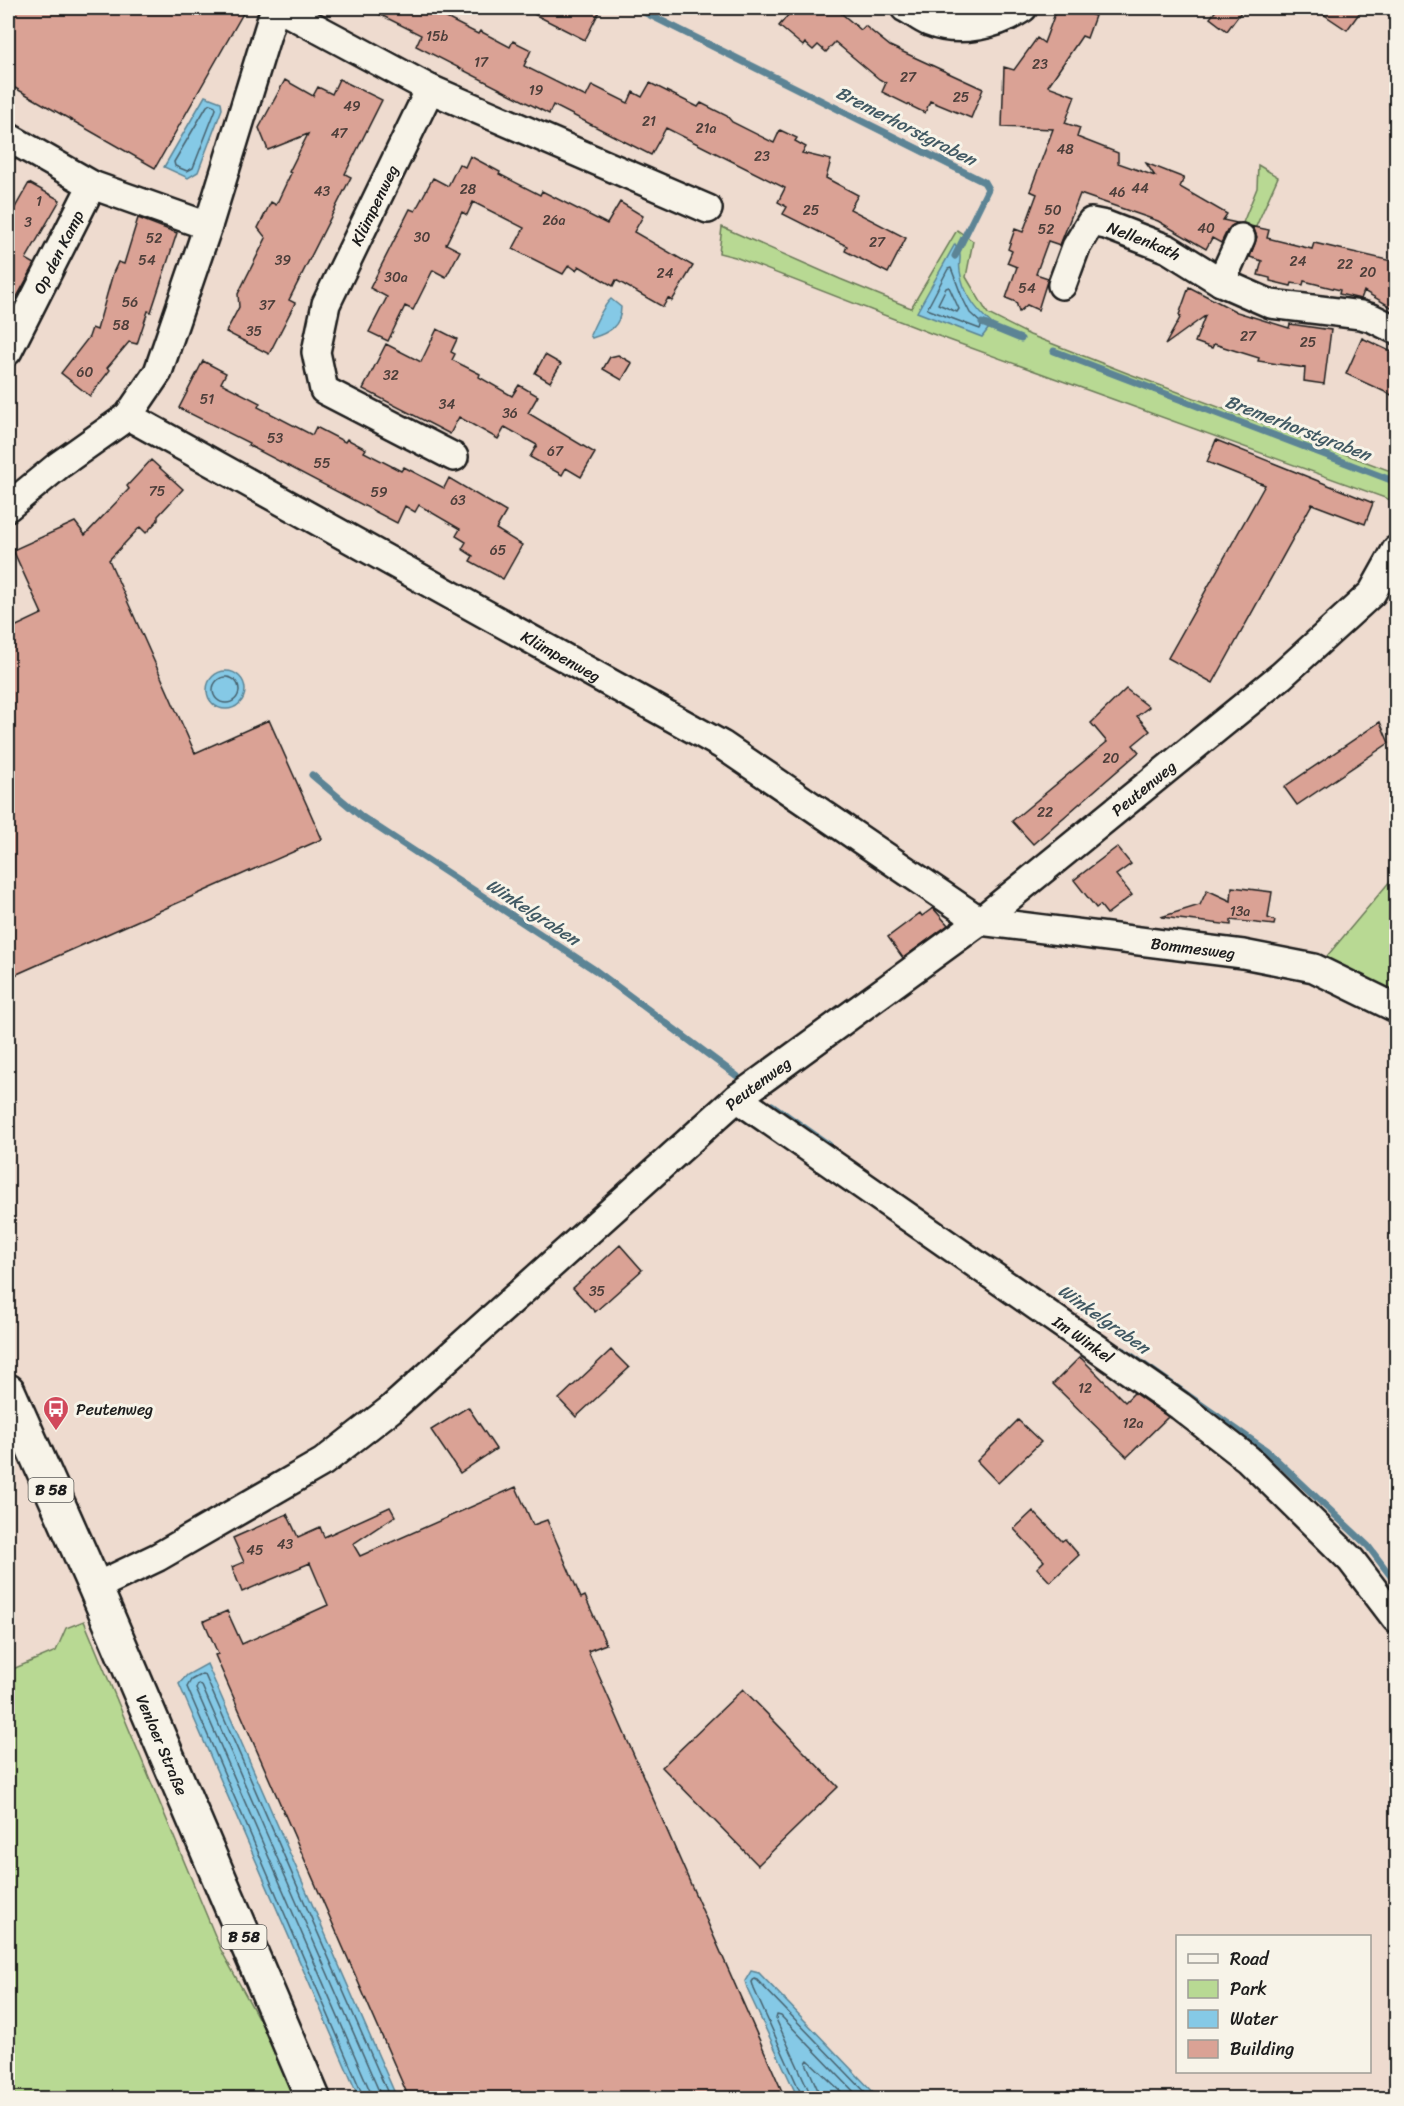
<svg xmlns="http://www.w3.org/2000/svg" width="1404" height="2106" font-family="Sriracha,sans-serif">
  <rect width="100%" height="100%" fill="#eedbcf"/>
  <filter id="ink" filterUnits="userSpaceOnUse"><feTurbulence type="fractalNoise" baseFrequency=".0167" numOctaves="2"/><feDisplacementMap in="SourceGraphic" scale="12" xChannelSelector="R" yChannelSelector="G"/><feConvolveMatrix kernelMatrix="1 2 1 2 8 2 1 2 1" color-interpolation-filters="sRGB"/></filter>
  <g filter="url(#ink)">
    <path fill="#b8d993" stroke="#6a7a58" stroke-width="1.5" d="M1258,165L1278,177L1250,240L1238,235L1257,188Z
      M722,227L840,279L911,308L957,230L973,241L966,277L988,314L1030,335L1127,373L1396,473V502L930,333L735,257L719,253Z
      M1396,874V1004L1317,968Z
      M84,1621L221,1950L302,2098H8V1671L56,1651L66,1628Z"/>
    <path fill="#85c9e6" stroke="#5b8495" stroke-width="1.5" d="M205,96L221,102L222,109L198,172L188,178L164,167Z
      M955,244C964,258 958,258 960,271C963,293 976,310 992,324L982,337L917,312Z
      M611,299L621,307C621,327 608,333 592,338L590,335C595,324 602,307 611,299Z
      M207 690a19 19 0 1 1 38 0a19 19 0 1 1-38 0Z
      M207,1664L397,2098H359L179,1684L187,1675Z
      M751,1971L759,1973L879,2098H798L748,1991L745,1981Z"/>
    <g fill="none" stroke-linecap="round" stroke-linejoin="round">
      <path stroke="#46616d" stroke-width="1.5" d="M210,104L215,106L216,109L193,168L187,171L175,166L174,162L207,106Z
        M951,268L962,297L970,313L982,324L980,329L927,309L948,269Z
        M949,287L959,309L957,312L938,304L946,288Z
        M213 690a13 13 0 1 1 26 0a13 13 0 1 1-26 0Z
        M364,2098L187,1687L191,1680L202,1674L205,1675L390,2098
        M371,2098L370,2091L196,1689L198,1684L202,1686L382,2098
        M803,2098L754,1989L752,1982L754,1979L757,1980L871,2098
        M810,2098L809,2091L776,2019L777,2015L781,2016L860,2098
        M819,2098L817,2088L806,2063L808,2060L848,2098"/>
      <path stroke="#5b8495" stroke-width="7" d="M636,8L984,182L988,189L955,256
        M982,323L1021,339
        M1054,351L1396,482
        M312,775L362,817L595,970L737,1076
        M772,1105L829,1145
        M1123,1350L1266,1450L1368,1546L1396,1583"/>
    </g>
    <path fill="#daa295" stroke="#1c1c1c" stroke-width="1.5" d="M14,8H246L155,168L8,84V19Z
      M367,8H427L478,34L480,31L510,47L513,41L531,50L524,66L586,97L592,85L628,103L633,92L642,97L650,83L698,107L701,103L727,116L732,122L774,143L780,130L797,138L795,141L806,147L802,153L831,160L826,178L858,195L850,209L906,238L888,273L845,251L847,246L783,214L787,207L778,202L785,188L666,128L651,155L553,105L549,114L416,46L421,35Z
      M522,8H601L585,40Z
      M794,8H835L861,30L865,26L890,46L983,89L971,118L930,101L925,113L882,92L886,83L879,79L835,42L826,52L818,45L813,50L805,43L803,46L779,26Z
      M1057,8H1072L1095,16L1087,38L1082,36L1048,86L1075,96L1065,123L1080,128L1077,137L1118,153V163L1155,176L1146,163L1184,178L1180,187L1227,214L1223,220L1237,223L1231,226L1227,231L1221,243L1212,238L1206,249L1158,221L1080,194L1060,245L1048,241L1036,274L1048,278L1038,310L1027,305L1019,312L1016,302L1006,298L1017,267L1007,263L1012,251L1008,249L1015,229L1023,232L1037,194L1030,191L1053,129L1002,127L1004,67L1014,70L1037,38L1044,43Z
      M1218,8H1244L1227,31L1210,18Z
      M1314,8H1363L1347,30Z
      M339,79L382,100L345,174L351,177L289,300L295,303L269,354L226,332L239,307L238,294L266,238L258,228L271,202L276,205L291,173L289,172L308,134L268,150L259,128L285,80L313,96L318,87L332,94Z
      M470,156L500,172L499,174L540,195L542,191L607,224L620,202L643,216L634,232L693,266L672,301L668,298L663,307L616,280L613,286L579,266L576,270L569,265L563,274L513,249L524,228L473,202L467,215L462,212L446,244L460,251L446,277L433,270L413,310L405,306L388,341L369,332L387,297L370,288L410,209L415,211L433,178L448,186L459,164L465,167Z
      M29,183L60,200L26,259L35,264L8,313V220Z
      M138,218L177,233L151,312L148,311L137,344L129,342L107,368L110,370L90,396L61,373L89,337L92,328L97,330L113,273L118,262L124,264Z
      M1250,226L1269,230L1267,238L1312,249L1314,243L1396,262V310L1364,291L1361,299L1339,294L1340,290L1304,281L1303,285L1292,283L1291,286L1270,281V278L1258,275L1262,261L1250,257L1257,237L1254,229Z
      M1189,287L1237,312L1289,328L1290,324L1331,330L1324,384L1304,381L1305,368L1258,361L1259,358L1214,344L1212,348L1195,342L1205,316L1165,345L1181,316L1179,315Z
      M437,329L457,339L451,352L455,354L452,360L480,374L479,377L512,396L519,385L538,396L528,413L595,453L581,477L566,468L562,475L530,457L537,445L505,427L498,439L459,417L450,434L363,389L386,344L421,362Z
      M1362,338L1396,354V397L1346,374Z
      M545,355L561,364L550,382L535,373Z
      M618,355L632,363L622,380L603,369L610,357Z
      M203,361L226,373L221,383L260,403L258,407L312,435L316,427L345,442L347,439L366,449L364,452L401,471L404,467L444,488L449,478L506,512L496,529L522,545L503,579L470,561L473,556L462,549L466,542L456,536L460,529L419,505L415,512L405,506L397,523L248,445L249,443L179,408Z
      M1216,440L1373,503L1365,524L1312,504L1213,683L1168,658L1265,485L1207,462Z
      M151,460L183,489L158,516V520L146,533L140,527L109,560L195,753L269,720L322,839L8,978V630L42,614L13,550L75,522L85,535L129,489L127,486Z
      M1126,689L1149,707L1137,716L1150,731L1133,745L1139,752L1033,844L1012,821L1107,742L1091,723Z
      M1380,722L1389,743L1297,805L1284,787Z
      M1117,847L1131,864L1116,875L1132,895L1107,914L1100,905L1096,908L1074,880Z
      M1232,887L1272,892L1268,918L1275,921L1274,925L1231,920V925L1161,917L1200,905L1207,890L1231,901Z
      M933,908L948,925L903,958L888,937L920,913L922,916Z
      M620,1245L642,1270L595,1312L573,1288Z
      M611,1350L629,1368L576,1417L559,1399Z
      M1080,1357L1125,1402L1134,1393L1168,1417L1127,1457L1053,1384Z
      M468,1407L496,1449L460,1473L431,1430Z
      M1018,1420L1041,1442L998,1483L977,1461Z
      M516,1487L533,1525L547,1520L581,1598L585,1596L606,1644L588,1651L785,2098H409L215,1655L218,1654L204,1621L227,1611L242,1644L328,1605L310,1563L242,1592L232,1567L244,1562L233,1538L287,1514L298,1537L320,1527L324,1537L390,1507L395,1516L353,1544L360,1556Z
      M1033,1511L1062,1541L1065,1539L1079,1555L1050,1582L1037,1568L1044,1561L1014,1529Z
      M743,1689L838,1787L758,1865L662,1767Z"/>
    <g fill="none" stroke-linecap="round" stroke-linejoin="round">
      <defs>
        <g id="minor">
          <path d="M279,8L430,89L708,209"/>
          <path d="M905,8C913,12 921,19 929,22C959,34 998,25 1023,8"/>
          <path d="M430,89L326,304L316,352L324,390L454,457"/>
          <path d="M8,137L92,185L208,226"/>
          <path d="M1221,282L1241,238"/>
          <path id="s1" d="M1062,285L1076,247L1091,222L1106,225L1168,249L1221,282L1271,304L1361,315L1372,318L1396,330"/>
          <path id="s2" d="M8,351L92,185"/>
          <path id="s3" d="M128,416L722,745L980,921L1243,954L1314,968L1396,1008"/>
          <path d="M8,507L59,465L128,416L158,372L208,226L275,8"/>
          <path id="s4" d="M737,1098L1180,1406L1248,1459L1351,1560L1396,1619"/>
          <path id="s5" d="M95,1587L158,1557L323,1462L391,1409L737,1098L980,921L1281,676L1372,593L1396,550"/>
        </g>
        <g id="primary">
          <path id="s6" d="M8,1391L95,1587L313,2098"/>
        </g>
      </defs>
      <use href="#minor" stroke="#1c1c1c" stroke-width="32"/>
      <use href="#primary" stroke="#1c1c1c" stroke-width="38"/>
      <use href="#minor" stroke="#f7f3e8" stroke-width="27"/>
      <use href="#primary" stroke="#f7f3e8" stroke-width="33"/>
    </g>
  </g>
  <defs>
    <symbol id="bus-pin" viewBox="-11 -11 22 30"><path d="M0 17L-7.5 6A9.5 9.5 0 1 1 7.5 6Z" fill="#d1495b" stroke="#f7f3e8"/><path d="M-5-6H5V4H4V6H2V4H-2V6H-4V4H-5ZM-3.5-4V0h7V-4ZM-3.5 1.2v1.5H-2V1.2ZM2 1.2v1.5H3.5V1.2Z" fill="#fff"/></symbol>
  </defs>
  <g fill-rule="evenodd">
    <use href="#bus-pin" x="41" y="1394" width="30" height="40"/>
  </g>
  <g text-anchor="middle" stroke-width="6" stroke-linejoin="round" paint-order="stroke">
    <g font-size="14" fill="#4c3e3a">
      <text x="437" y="41">15b</text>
      <text x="481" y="67">17</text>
      <text x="1040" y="69">23</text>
      <text x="908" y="82">27</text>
      <text x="536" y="95">19</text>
      <text x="961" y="102">25</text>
      <text x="352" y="111">49</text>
      <text x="649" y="126">21</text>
      <text x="706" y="133">21a</text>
      <text x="339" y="138">47</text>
      <text x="1065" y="154">48</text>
      <text x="762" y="161">23</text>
      <text x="1140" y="193">44</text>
      <text x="468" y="194">28</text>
      <text x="322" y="196">43</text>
      <text x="1117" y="197">46</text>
      <text x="39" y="206">1</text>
      <text x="811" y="215">25</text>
      <text x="1053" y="215">50</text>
      <text x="554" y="225">26a</text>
      <text x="28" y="227">3</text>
      <text x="1206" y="233">40</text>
      <text x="1046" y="234">52</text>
      <text x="422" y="242">30</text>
      <text x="154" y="243">52</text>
      <text x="877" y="247">27</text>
      <text x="147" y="265">54</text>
      <text x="283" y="265">39</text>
      <text x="1298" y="266">24</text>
      <text x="1345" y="269">22</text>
      <text x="1368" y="277">20</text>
      <text x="665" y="278">24</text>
      <text x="396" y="282">30a</text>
      <text x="1027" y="293">54</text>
      <text x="130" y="307">56</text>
      <text x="267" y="310">37</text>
      <text x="121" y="330">58</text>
      <text x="254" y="336">35</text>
      <text x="1248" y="341">27</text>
      <text x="1308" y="347">25</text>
      <text x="85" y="377">60</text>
      <text x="391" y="380">32</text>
      <text x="207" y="404">51</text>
      <text x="447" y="409">34</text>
      <text x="510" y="418">36</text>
      <text x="275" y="443">53</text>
      <text x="555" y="456">67</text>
      <text x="322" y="468">55</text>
      <text x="157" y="496">75</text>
      <text x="379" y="497">59</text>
      <text x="458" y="505">63</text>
      <text x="498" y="555">65</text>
      <text x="1111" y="763">20</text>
      <text x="1045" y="817">22</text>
      <text x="1240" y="916">13a</text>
      <text x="597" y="1296">35</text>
      <text x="1085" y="1393">12</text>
      <text x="1133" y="1428">12a</text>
      <text x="285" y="1549">43</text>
      <text x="255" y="1555">45</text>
    </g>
    <g fill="#f7f3e8" stroke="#5e5c59" stroke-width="1.5">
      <rect x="28.5" y="1478" width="45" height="24" rx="4.5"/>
      <rect x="221.5" y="1925" width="45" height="24" rx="4.5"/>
    </g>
    <g font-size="15" font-weight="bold" fill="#1c1c1c">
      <text x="51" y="1495">B 58</text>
      <text x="244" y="1942">B 58</text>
    </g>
    <g font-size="16" fill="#1c1c1c" stroke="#f7f3e8">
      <text transform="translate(374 205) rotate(-64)" y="6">Klümpenweg</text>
      <text dy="6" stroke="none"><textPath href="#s1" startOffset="126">Nellenkath</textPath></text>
      <text dy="6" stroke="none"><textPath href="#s2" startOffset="111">Op den Kamp</textPath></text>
      <text dy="6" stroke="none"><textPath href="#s3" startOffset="495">Klümpenweg</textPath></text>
      <text dy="6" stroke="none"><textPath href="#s5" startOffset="1323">Peutenweg</textPath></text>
      <text dy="6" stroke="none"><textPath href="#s3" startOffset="1206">Bommesweg</textPath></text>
      <text dy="6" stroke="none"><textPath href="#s5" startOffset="837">Peutenweg</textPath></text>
      <text dy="6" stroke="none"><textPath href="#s4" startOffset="422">Im Winkel</textPath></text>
      <text dy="6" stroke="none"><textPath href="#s6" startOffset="386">Venloer Straße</textPath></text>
    </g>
    <g font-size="16" fill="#1c1c1c" stroke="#f7f3e8" text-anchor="start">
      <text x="76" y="1415">Peutenweg</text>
    </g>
    <g font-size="18" font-style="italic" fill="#415963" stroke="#f7f3e8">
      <text transform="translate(906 126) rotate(27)" y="6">Bremerhorstgraben</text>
      <text transform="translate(1298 428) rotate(21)" y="6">Bremerhorstgraben</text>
      <text transform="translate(533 912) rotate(33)" y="6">Winkelgraben</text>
      <text transform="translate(1104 1319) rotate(35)" y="6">Winkelgraben</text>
    </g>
  </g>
  <rect width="1404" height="2106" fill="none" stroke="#f7f3e8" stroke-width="30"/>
  <rect x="15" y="15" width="1374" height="2076" fill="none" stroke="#1c1c1c" stroke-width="2" filter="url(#ink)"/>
  <rect x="1176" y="1935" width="195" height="138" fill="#f7f3e8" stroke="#9f9d96" stroke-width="1.5"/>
  <rect x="1188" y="1954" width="30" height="9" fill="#f7f3e8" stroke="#9f9d96" stroke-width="1.5"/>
  <text x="1230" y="1965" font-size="18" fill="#1c1c1c">Road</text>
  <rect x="1188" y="1980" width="30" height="18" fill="#b8d993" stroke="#9f9d96" stroke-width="1.5"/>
  <text x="1230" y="1995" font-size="18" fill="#1c1c1c">Park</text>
  <rect x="1188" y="2010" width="30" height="18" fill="#85c9e6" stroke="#9f9d96" stroke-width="1.5"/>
  <text x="1230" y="2025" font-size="18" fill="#1c1c1c">Water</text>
  <rect x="1188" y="2040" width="30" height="18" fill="#daa295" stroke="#9f9d96" stroke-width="1.5"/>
  <text x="1230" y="2055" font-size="18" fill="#1c1c1c">Building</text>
</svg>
